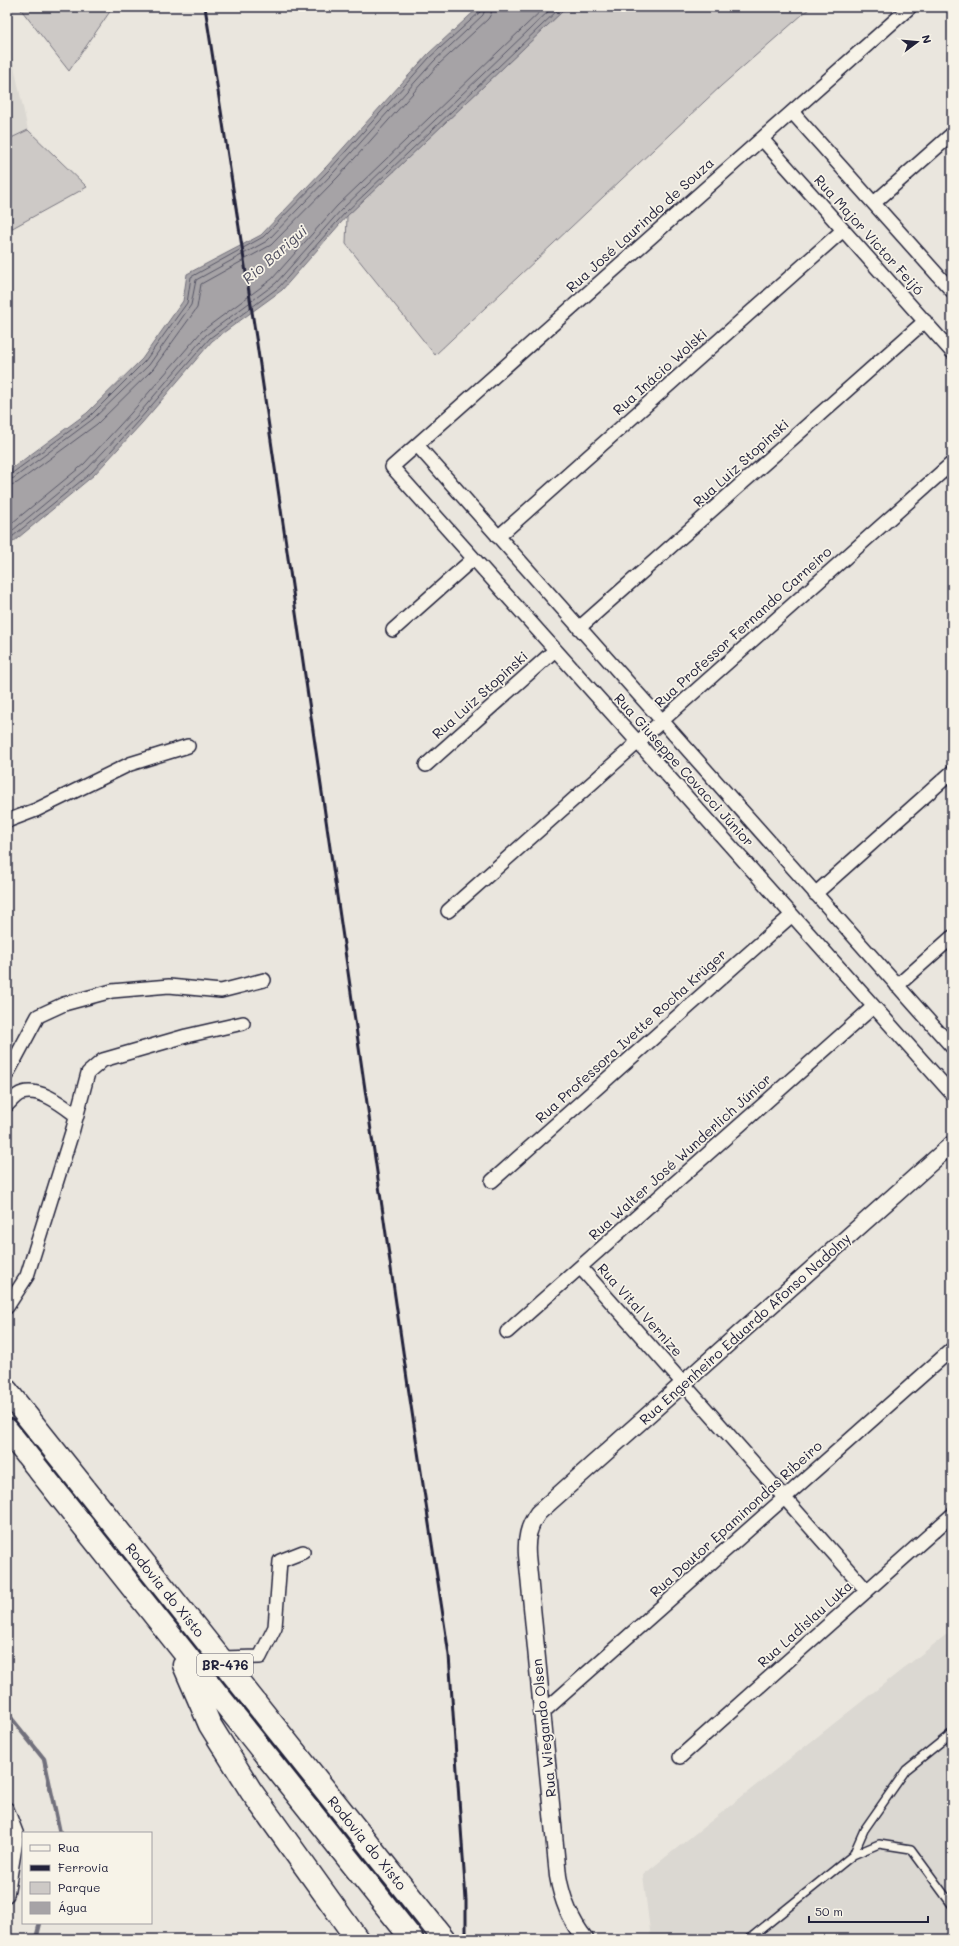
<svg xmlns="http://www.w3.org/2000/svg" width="959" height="1946" font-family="Mali,sans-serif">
  <rect width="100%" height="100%" fill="#eae6de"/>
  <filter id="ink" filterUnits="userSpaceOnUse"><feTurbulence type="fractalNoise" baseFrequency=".025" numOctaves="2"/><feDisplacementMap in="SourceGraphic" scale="8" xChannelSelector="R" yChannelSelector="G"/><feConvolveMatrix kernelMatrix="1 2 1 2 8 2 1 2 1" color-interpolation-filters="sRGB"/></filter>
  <g filter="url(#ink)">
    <path fill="#dbd8d2" d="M7,35L28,130L7,140Z
      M952,1630V1939H651L643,1875Z"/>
    <path fill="#cdc9c6" stroke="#787680" d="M19,7H111V10L69,71Z
      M567,7H811L721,86L435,355L346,244L347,216Z
      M28,130L87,187L7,231V140Z"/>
    <path fill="#a6a3a6" stroke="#716f7b" d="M479,7H567L347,216L282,290L212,341L142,423L94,475L7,547V472L87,413L142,359L183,301L187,274L261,235L327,166L428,54Z"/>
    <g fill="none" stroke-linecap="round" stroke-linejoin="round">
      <path stroke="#575666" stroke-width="1" d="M7,475L11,474L90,416L145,361L187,303L191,277L263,237L330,169L430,57L480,12L481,7
        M7,480L14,478L93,419L149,365L191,305L196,280L267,241L334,172L434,61L483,15L486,7
        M7,486L17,483L97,424L153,369L197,308L201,284L271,245L338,177L438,65L488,19L491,14L492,7
        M7,527L84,464L131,413L202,331L272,279L337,206L545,7
        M7,535L88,468L136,417L206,335L276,283L341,210L553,7
        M7,541L92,472L139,420L210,338L279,287L345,213L561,7"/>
      <path stroke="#716f7b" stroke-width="4.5" d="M7,1713L44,1759L60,1833
        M36,1939L40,1923"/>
      <defs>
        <path id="service" d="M853,1855L864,1830L906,1770L952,1733
          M749,1939L853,1855L879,1844L911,1849L952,1905"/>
        <path id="minor" d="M910,7L392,467L952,1094
          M792,112L952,291
          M762,139L952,352
          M874,203L952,134
          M417,445L952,1047
          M498,537L843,230
          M579,628L925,321
          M393,630L473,559
          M426,765L555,650
          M7,821L36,810L130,764L188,746
          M815,894L952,772
          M448,911L952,463
          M897,986L952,937
          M7,1074L38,1016L64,1004L112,991L169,986L221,991L264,980
          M7,1105C11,1101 17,1094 22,1093C42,1088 62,1105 77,1116
          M492,1181L792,915
          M580,1267L867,1591
          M7,1307L27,1276L73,1129L88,1073L103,1060L186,1036L243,1023
          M507,1332L873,1007
          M220,1658L260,1657L275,1627L280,1561L303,1552
          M542,1713L952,1349
          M680,1757L952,1515
          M7,1809L17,1835L7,1895"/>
        <path id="tertiary" d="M585,1939C570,1920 562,1900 558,1876L527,1555C526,1539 528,1527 538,1513L952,1144"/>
        <path id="trunk" d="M7,1391L444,1939
          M7,1430L412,1939
          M184,1665L210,1725L251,1791L357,1939"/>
      </defs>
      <use href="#service" stroke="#22223b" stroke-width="10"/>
      <use href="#minor" stroke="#22223b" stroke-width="16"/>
      <use href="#tertiary" stroke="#22223b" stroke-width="19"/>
      <use href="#trunk" stroke="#22223b" stroke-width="25"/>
      <use href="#service" stroke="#f7f3e8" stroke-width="7"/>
      <use href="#minor" stroke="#f7f3e8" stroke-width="13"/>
      <use href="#tertiary" stroke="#f7f3e8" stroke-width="16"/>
      <use href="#trunk" stroke="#f7f3e8" stroke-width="22"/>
      <path stroke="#22223b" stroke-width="3" d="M205,7L257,344L408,1386L449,1655L466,1900V1939"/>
    </g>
  </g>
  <g text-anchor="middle" stroke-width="3.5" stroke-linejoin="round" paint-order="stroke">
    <rect fill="#f7f3e8" stroke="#62616f" stroke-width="1" x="197" y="1654" width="56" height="22" rx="3"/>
    <g font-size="13" font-weight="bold" fill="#22223b">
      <text x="225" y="1670">BR-476</text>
    </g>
    <g font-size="14" fill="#22223b" stroke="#f7f3e8">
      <text transform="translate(640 225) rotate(-42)" y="5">Rua José Laurindo de Souza</text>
      <text transform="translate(869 235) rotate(48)" y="5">Rua Major Victor Feijó</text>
      <text transform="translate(660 372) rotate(-42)" y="5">Rua Inácio Wolski</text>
      <text transform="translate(741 463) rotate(-42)" y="5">Rua Luiz Stopinski</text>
      <text transform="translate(743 627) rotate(-42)" y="5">Rua Professor Fernando Carneiro</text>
      <text transform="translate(480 695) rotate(-42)" y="5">Rua Luiz Stopinski</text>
      <text transform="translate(684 770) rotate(48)" y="5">Rua Giuseppe Covacci Júnior</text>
      <text transform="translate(631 1036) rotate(-42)" y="5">Rua Professora Ivette Rocha Krüger</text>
      <text transform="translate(680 1157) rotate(-42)" y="5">Rua Walter José Wunderlich Júnior</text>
      <text transform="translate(640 1310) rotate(48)" y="5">Rua Vital Vernize</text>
      <text transform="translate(745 1329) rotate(-42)" y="5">Rua Engenheiro Eduardo Afonso Nadolny</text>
      <text transform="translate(736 1519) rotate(-42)" y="5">Rua Doutor Epaminondas Ribeiro</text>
      <text transform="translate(165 1590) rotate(51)" y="5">Rodovia do Xisto</text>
      <text transform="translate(805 1624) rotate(-42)" y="5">Rua Ladislau Luka</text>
      <text transform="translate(544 1728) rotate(-96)" y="5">Rua Wiegando Olsen</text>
      <text transform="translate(367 1843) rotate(51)" y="5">Rodovia do Xisto</text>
    </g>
    <g font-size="15" font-style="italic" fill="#504f60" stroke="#f7f3e8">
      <text transform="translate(275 255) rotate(-41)" y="5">Rio Barigui</text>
    </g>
  </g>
  <rect width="959" height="1946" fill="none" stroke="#f7f3e8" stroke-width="24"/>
  <rect x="12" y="12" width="935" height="1922" fill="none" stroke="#22223b" stroke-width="1.5" filter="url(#ink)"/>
  <rect x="22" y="1832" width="130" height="92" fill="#f7f3e8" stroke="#a29fa3"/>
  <rect x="30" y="1845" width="20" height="6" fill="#f7f3e8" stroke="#a29fa3"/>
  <text x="58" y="1852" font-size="12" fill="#22223b">Rua</text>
  <rect x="30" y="1865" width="20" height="6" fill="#22223b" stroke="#a29fa3"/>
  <text x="58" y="1872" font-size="12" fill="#22223b">Ferrovia</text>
  <rect x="30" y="1882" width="20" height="12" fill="#cdc9c6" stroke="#a29fa3"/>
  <text x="58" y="1892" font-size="12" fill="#22223b">Parque</text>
  <rect x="30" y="1902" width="20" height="12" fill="#a6a3a6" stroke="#a29fa3"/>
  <text x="58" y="1912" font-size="12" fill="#22223b">Água</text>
  <g transform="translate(917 42) rotate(74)" stroke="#f7f3e8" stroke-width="3" paint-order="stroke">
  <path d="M0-3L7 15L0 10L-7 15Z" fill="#22223b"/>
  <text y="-6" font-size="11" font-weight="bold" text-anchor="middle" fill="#22223b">N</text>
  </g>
  <path d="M809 1916v6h119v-6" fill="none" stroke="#22223b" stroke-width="2"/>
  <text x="815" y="1916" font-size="12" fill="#22223b" stroke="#f7f3e8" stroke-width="3" paint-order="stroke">50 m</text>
</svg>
